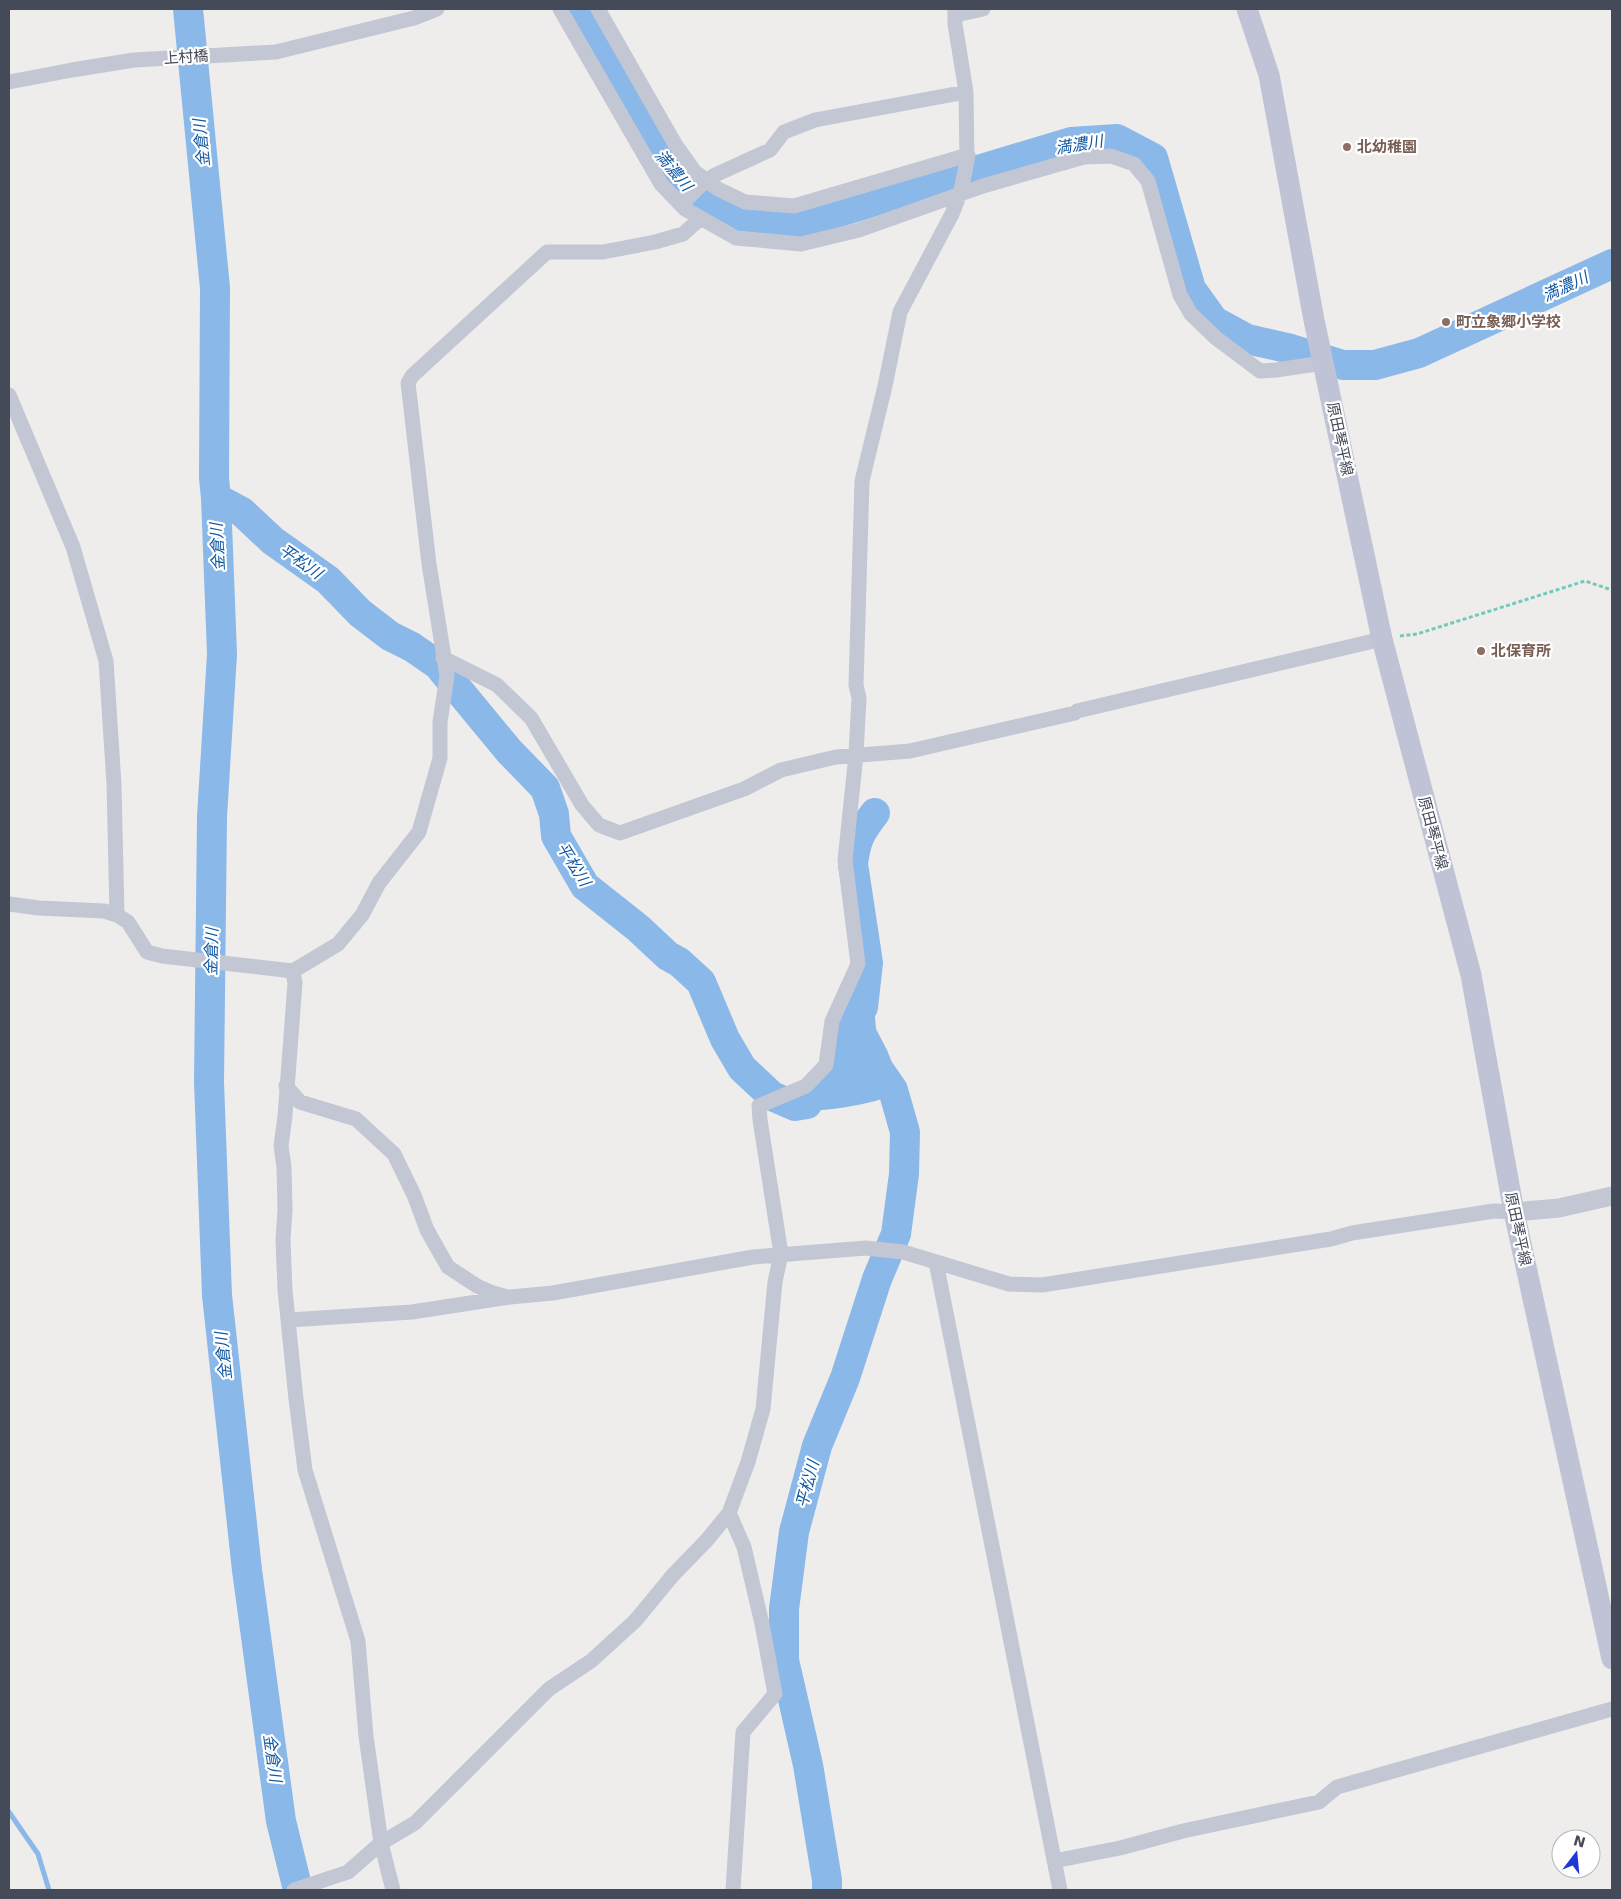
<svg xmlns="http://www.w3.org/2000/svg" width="1621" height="1899" font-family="'DejaVu Sans','Noto Sans JP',sans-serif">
  <rect width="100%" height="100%" fill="#efedec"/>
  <path fill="#89b8e9" d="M866,967L871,969L876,1029L887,1050L903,1091C867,1108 811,1113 772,1112V1107L815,1086L840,1010L859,982Z"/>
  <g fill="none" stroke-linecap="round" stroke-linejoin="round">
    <path stroke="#89b8e9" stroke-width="5" d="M9,1812L38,1854L49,1890"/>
    <path stroke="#89b8e9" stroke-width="30" d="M188,9L215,288L214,478L216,498L222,654L212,817L209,1082L217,1295L247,1570L281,1821L298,1890
      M580,9C595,38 611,67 627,95C647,132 671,187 710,206C740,220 771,223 803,223L1071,142L1117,139L1153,158L1191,289L1214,321L1247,339L1291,349L1343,365H1375L1419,353L1612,264
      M216,498L242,512L273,541L328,580L360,613L390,636L412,647L438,665L509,751L545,788L554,814L556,836L585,886L638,928L668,956L679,962L701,982L725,1039L742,1068L772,1096L795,1106L807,1104
      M863,1007L868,963L853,864C856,839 861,831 875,813
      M827,1890V1880L808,1765L784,1660V1609L794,1532L817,1446L845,1378L877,1279L896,1234L904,1174L905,1132L893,1090L873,1061"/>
    <path stroke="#74cab9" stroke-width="3" stroke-dasharray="4 2.5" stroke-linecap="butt" d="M1400,636L1417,634L1585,581L1612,590"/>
    <path stroke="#c3c7d4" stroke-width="15" d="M560,9L661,184L685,209L736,238L801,244L859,230L983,186L1084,157L1111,156L1134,164L1148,181L1180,295L1191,314L1216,338L1260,371L1276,370L1323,363
      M598,9L675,144L695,172L718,189L745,202L794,206L968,155
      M956,15L983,9
      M9,82L72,70L134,60L276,52L414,18L437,9
      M681,205L702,184L715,175L770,150L784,132L815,120L966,92
      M9,395L73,547L106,661L114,784L117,915
      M443,658L497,685L531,718L582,805L599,825L620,833L744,789L781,770L836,757L910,751L1075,713L1077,711L1382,639
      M9,904L39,908L104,911L117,915L128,922L147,952L162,956L293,971L338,944L362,915L379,883L419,832L440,758V722L447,676L429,564L408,383L412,376L547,252H603L655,242L683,234L701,218
      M293,971L295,983L285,1116L281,1146L284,1167L285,1210L283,1240L285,1290L296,1399L305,1470L358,1641L366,1736L381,1843L393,1890
      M286,1086L300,1102L356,1119L394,1154L414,1195L427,1230L448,1267L477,1286L493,1293L504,1296
      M936,1262L1060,1890
      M289,1320L412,1312L510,1297L553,1293L753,1257L866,1248L903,1252L1009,1284L1042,1285L1331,1239L1352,1233L1494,1211L1514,1212
      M729,1513L744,1547L762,1624L775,1694L743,1732L733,1890
      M1054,1861L1120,1848L1183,1831L1319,1802L1337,1787L1612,1709
      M294,1890L348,1872L381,1843L415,1823L549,1689L591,1661L635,1621L673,1575L707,1540L729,1513L748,1462L763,1409L775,1282L781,1254L760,1120L759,1106L806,1086L826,1065L832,1021L858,964L845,860L856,755L859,698L856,685L862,481L885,386L900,312L952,214L961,191L967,161L966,92L955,24V9"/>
    <path stroke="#c3c7d4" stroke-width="19" d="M1514,1212L1559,1208L1612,1196"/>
    <path stroke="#bfc3d5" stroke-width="21" d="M1247,9L1269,75L1314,320L1382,639L1471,975L1514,1212L1612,1659"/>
  </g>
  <g fill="#8d6e63" stroke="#fff" stroke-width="2">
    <circle cx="1347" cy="147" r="5"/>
    <circle cx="1446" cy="322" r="5"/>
    <circle cx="1481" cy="651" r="5"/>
  </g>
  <g text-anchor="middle" stroke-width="4.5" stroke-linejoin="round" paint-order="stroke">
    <g font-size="15" fill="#454a59" stroke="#fff">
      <text transform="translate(186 57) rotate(-4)" y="5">上村橋</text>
      <text transform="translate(1340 439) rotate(78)" y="5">原田琴平線</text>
      <text transform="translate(1433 833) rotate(75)" y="5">原田琴平線</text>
      <text transform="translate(1518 1229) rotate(78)" y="5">原田琴平線</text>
    </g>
    <g font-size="15" font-weight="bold" fill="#785e54" stroke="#fff" text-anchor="start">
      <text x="1357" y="152">北幼稚園</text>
      <text x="1456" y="327">町立象郷小学校</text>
      <text x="1491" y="656">北保育所</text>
    </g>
    <g font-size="16" font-style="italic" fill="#1057a2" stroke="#fff">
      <text transform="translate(201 143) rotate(-96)" y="6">金倉川</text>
      <text transform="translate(1079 144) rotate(-9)" y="6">満濃川</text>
      <text transform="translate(674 170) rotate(50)" y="6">満濃川</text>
      <text transform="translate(1565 286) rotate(-25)" y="6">満濃川</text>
      <text transform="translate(217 547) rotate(-93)" y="6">金倉川</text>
      <text transform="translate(301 561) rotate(35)" y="6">平松川</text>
      <text transform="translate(574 864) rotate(58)" y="6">平松川</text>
      <text transform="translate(211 952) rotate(-89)" y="6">金倉川</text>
      <text transform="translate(223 1356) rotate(-96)" y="6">金倉川</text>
      <text transform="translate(807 1484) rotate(-75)" y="6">平松川</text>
      <text transform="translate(273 1758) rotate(82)" y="6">金倉川</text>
    </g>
  </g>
  <rect width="1621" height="1899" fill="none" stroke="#454a59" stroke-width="20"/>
  <g transform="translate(1576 1854) rotate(16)"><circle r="24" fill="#ffffff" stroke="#b5b7bd"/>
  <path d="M0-4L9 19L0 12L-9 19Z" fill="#1e37d8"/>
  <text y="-8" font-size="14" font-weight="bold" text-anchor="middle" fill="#454a59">N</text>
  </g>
</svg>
